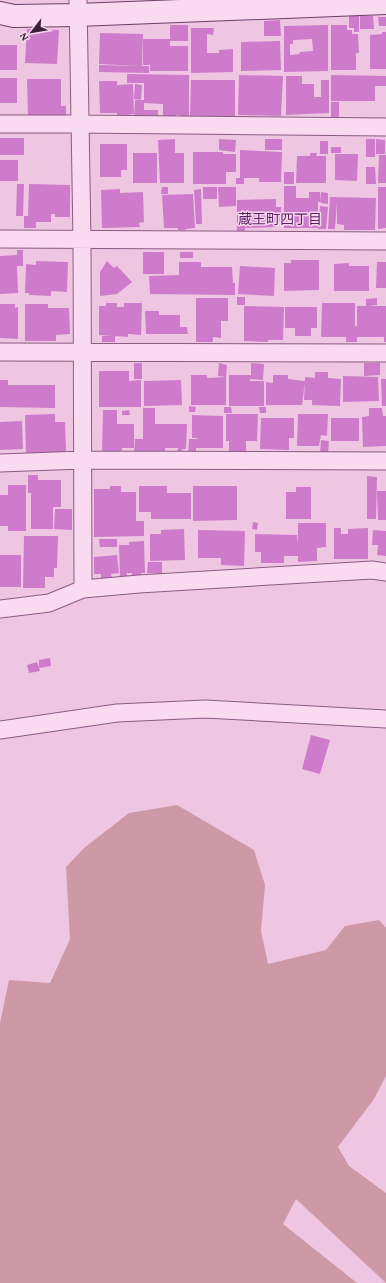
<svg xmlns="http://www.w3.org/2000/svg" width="386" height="1283" font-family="'Crimson Pro','Noto Sans JP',serif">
  <rect width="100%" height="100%" fill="#efc6e2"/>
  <path fill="#ce99a7" d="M177,805L254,850L265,885L261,931L268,964L326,950L345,926L379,920L386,928V1076L374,1099L338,1147L349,1166L386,1193V1283L296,1199L283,1224L357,1283H0V1023L9,980L50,983L70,939L66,867L84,848L129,813Z"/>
  <path fill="#ce7bcb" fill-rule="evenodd" d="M349,16H359V32H354V28H349Z
    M360,16H373L374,29H360Z
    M378,17H386V26H379Z
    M280,20L281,36H264V21Z
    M170,25H188V41H170V46H188V71H150V64L149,65H143V39H170Z
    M328,25V71L284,72V26ZM312,39L313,51L299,52L300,54L290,55V44H293V40Z
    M331,25H347V30H352V34H358L359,53H356V70H331Z
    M191,28H214L213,35L207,34V53H219V50L233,49V72L191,73Z
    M27,29L59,30L57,64L25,63Z
    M382,32H386V69H370V35L382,34Z
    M100,33L143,34L142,66H149V73L99,72V65L140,66L99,64Z
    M280,41L281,70L241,71V42Z
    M0,45H17V70H0Z
    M127,74L189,75V118H180V105V115H176V117L166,118V116H163V104L144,103V83H127Z
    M239,75L283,76L281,116L238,115Z
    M331,75L386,76V86H375V101H331Z
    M286,76H302V84H314V97H321V80H329V113L286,115Z
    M0,78H17V103H0Z
    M27,79H61V106H66V116H28Z
    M191,80H235V117H190Z
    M99,81H117V85L133,84L134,114L117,116V113H100Z
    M135,84L142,85L141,100L134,99Z
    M135,100H144V118H134Z
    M331,102H339V118L331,117Z
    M144,110H158V116L144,117Z
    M0,138H24V155H0Z
    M175,139V153H184V183H160L158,140Z
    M219,139L236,140L235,152L219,150Z
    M265,139H282V150H265Z
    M366,139H375V157H366Z
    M376,139L385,140V154H376Z
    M320,141H328V154H320Z
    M100,144H127V170H121V177H100Z
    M331,147H341V153H331Z
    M240,150L282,152L281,182H259V178H244V184H236V178H240Z
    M193,152H223V154H236V172H226V184H193Z
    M133,153H157V183H133Z
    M310,153H317L316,156H326V183H296L297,156H310Z
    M335,154H358L357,181L335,180Z
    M379,155H386V183H378Z
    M0,160H18V181H0Z
    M366,167H375L376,184H366Z
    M284,172H294V184H284Z
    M17,184H24L23,216H16Z
    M29,184L70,185V217H55V214H51V222H36V228H24V216H28Z
    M284,186H296V198H309V192H320L321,202H318V228H284Z
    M162,187H168V194H161Z
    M203,187H217V199H203Z
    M218,187H236V206L219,207Z
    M378,187H386V228L378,229Z
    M120,189V193L143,192L144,222L139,223L140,227L102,228L101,190Z
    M201,189L202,224H196L194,190Z
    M321,192L328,193V204L321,203Z
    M193,194L195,228L186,229L185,230H178V228H164L162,195Z
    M330,197L376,198L375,230H344V225L337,224V202L335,229H328Z
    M276,199V207H281V221H276V227L245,228V231H237V200Z
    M320,206L328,207L326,229H318Z
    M17,250H23V266H17L18,293L0,294V256L17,255Z
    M143,252H164V274H143Z
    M180,252H193V258H180Z
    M291,260H319V290L284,291V263H291Z
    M36,261L68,262L67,292L51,291V296L29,295V293H25L26,264L36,265Z
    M107,261L114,268L117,266L132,282L117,294L100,296V272Z
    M179,262H201V267H232L233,283H235V295L150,294L149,276L179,275Z
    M377,262H386V288H376Z
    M349,263V266H369V291H334V264Z
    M240,266L275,268L274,296L238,294Z
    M237,297H245V305H237Z
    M196,298H228V321H221V338L213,337V342H196Z
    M377,298V305L369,306H386V342H384V337H357V342H346V337H321L322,303H355V326H357V306H366V299Z
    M106,303H117V307H124V303H142L141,335L128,334V337L99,335V306H106Z
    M0,304H15V308L18,307V339L0,338Z
    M25,304H48V308H69L70,334L56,335V341H25Z
    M244,306L284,307L283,340H268V342L244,341Z
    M285,307H317V328H311V336H295V328H285Z
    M145,311H159V315H180V327H187L188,334H146Z
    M102,336H115V342H102Z
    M134,363H142V379H134Z
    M219,363L227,365L226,377L218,376Z
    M251,363L264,364L263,380L250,379V381H264V406H229V375H251Z
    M364,363H380V375L364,376Z
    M99,371H129V381L141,380V407H99Z
    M315,372H328V378L341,379L340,406L312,405V400H304L305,377L315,378Z
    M191,375H207V378L226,377V405H191Z
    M273,375H288V379L305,381L302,405H266V382L273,383Z
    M343,376L378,377L379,401L343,402Z
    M381,379H386V406H382Z
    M0,380H8V385H55V408L0,407Z
    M181,380L182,405L144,406V381Z
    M189,406L196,407L195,412H189Z
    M224,407H231L232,413H224Z
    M259,407H266V413H260Z
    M143,408H155V424H187L186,449H182L183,453H177L178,448H165V452L134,454L135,439H143Z
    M369,408H382L383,416H386V446L363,447L362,417L369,416Z
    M103,410H117V424H134V448H122V453H102Z
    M129,410L130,415H122V411Z
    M55,414V422H65L66,451L56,452V454L26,455L25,415Z
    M226,414H258L257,441H246V454H229V441H226Z
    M298,414H328L327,436L321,435L319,446H297Z
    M192,415L223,416V448H196V455L188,454L189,439H197V438H192Z
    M261,418H294V438H289V450L260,449Z
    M331,418H359V441H331Z
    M22,421L23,449L0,450V422Z
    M321,440L329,441L328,455L320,454Z
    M28,475H38V480H61V507H53V529H31V493H28Z
    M367,476L377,477L376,519H367Z
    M8,485H26V531H8V526H0V495H8Z
    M110,486H121V492H136V521H144V536L94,537V489H110Z
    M139,486H167V493H191V519H151V512H139Z
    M193,486H237V520L193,521Z
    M296,487H311V519H286V492H296Z
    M377,491H386V520H378Z
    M55,509H72V530L54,529Z
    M253,522L258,523L257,530L252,529Z
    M298,523H326V547L317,548V561L298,562V556H284V563H261V552H255V534L297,535L298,544Z
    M334,528H341V534H348V529L368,528V559H334Z
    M184,529L185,560L150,561V534H161V530Z
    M198,530L245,531L244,566L221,565V558H198Z
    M373,530L386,531V556L377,555L378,545H372Z
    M24,536H58L57,568H54V577H45V588H23Z
    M99,539H117V547H100Z
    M144,541L145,573H141V576H132V573H127V577H120L119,545H129V542Z
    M0,555H21V587H0Z
    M117,555L119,573L111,574L112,578L101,579V574H94V557Z
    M148,562H162V574L147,573Z
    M50,658L51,666L39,668V660Z
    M37,662L40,671L29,673L27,665Z
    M311,735L330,740L320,774L302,769Z"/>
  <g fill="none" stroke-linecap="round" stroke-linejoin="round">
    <defs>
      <path id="street" d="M78,0L82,240L83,589
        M0,124H79L386,127
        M0,239L386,241
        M0,352L386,353
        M0,463L83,460L386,461
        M0,609L49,603L83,589L139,584L372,570L386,572
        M0,730L117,713L205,709L386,719"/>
      <path id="secondary" d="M0,13L14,16L77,15L386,3"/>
    </defs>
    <use href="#street" stroke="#8b5b84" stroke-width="19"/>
    <use href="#secondary" stroke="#6d3e68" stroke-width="24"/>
    <use href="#street" stroke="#fadaf0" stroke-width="17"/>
    <use href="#secondary" stroke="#fadaf0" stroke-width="22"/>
  </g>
  <g text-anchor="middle" stroke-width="3" stroke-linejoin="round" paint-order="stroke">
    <g font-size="14" fill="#5b1e69" stroke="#f6d6ec">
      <text x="280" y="224">蔵王町四丁目</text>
    </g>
  </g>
  <g transform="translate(32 32) rotate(239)" stroke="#f6d6ec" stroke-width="3" paint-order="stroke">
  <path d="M0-3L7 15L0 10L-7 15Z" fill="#3b1f38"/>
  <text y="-6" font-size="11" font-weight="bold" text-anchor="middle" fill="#3b1f38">N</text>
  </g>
</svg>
